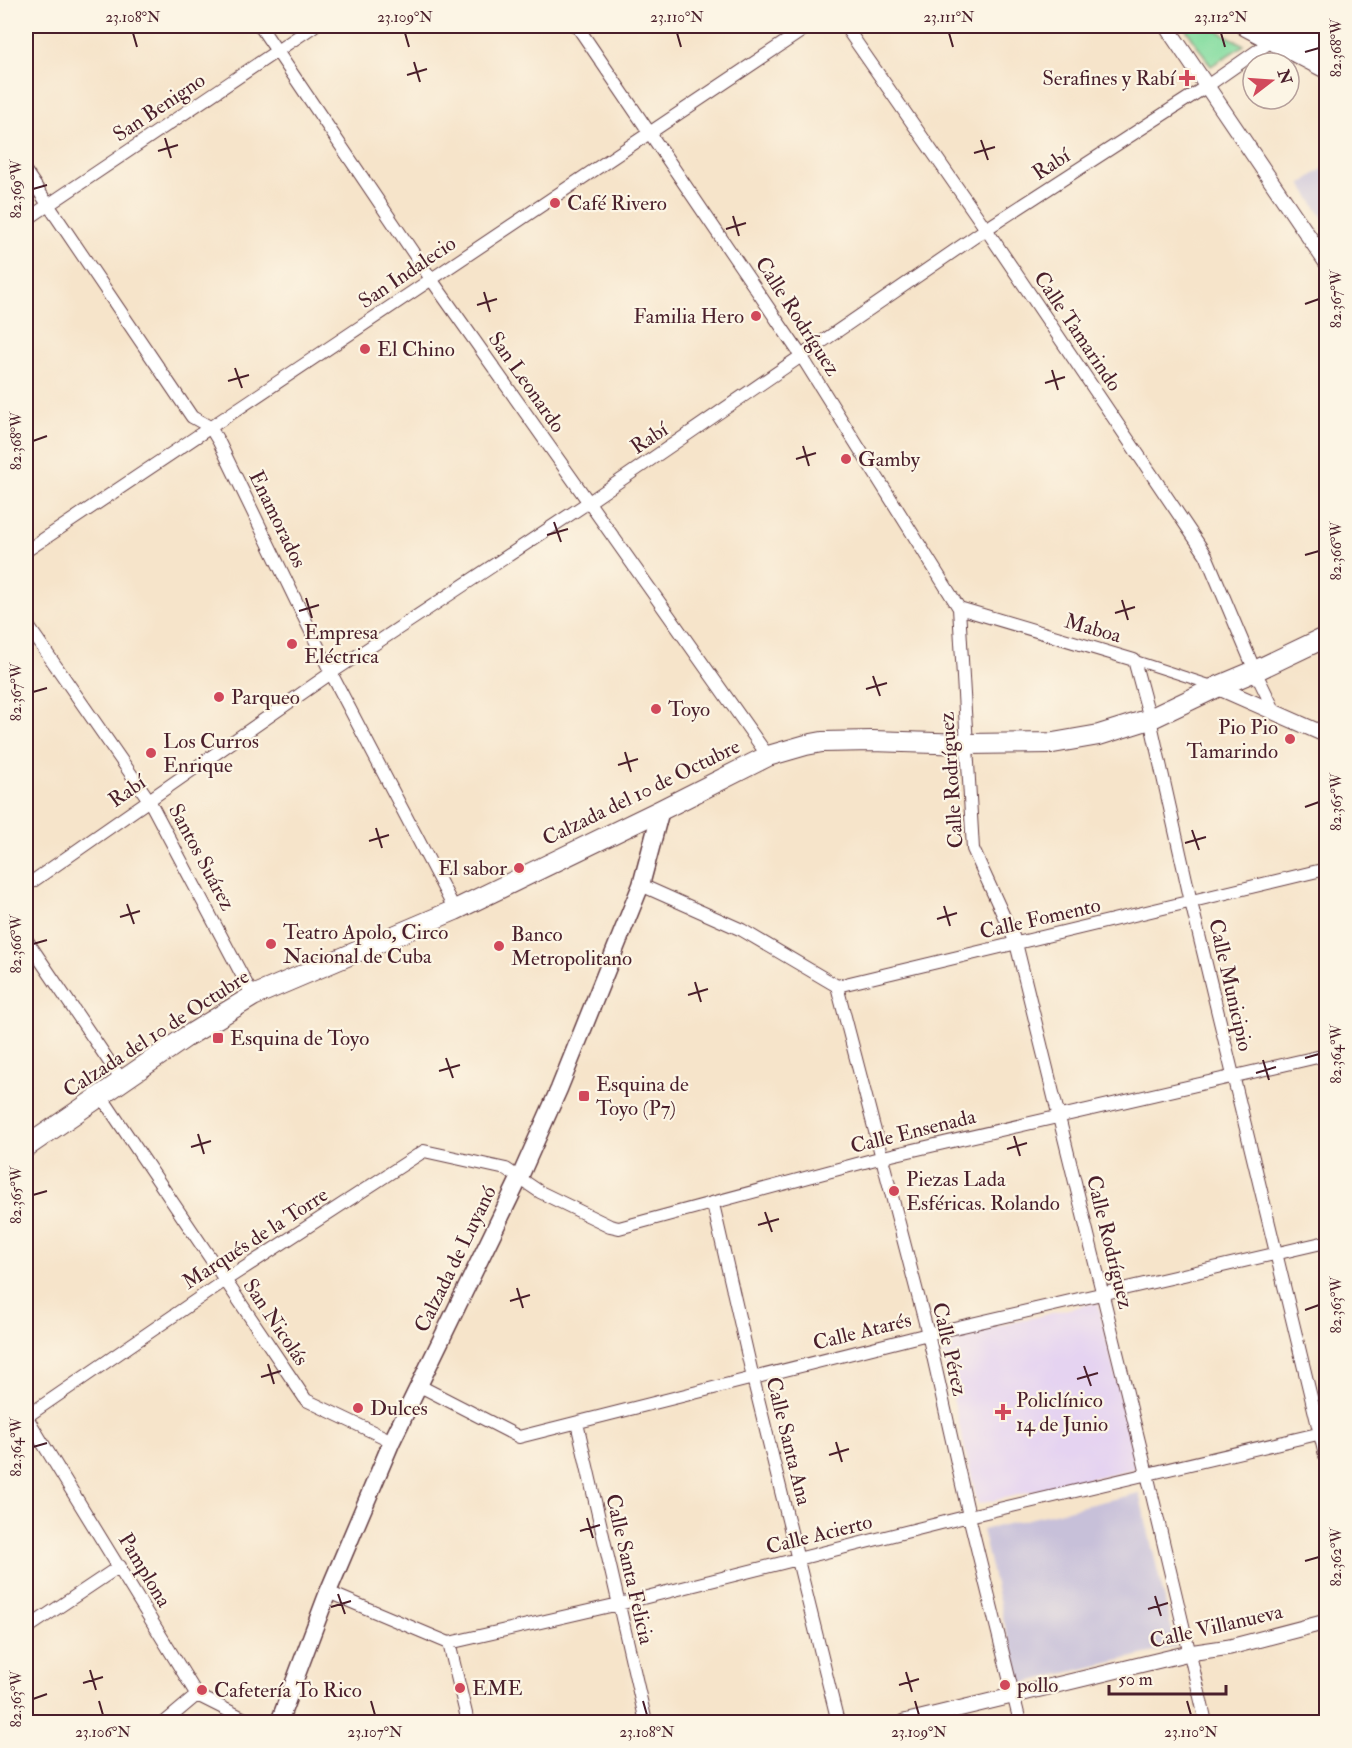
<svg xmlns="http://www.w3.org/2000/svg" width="1352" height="1748" font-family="'IM FELL Double Pica',serif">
  <rect width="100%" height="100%" fill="#fcf5e5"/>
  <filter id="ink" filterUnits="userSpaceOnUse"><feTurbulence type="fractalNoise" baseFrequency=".0167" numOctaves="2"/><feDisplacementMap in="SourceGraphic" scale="12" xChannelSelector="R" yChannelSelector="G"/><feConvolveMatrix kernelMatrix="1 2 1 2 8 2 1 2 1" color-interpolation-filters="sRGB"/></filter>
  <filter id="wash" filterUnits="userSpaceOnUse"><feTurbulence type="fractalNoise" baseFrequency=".008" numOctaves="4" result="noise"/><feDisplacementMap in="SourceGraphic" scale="24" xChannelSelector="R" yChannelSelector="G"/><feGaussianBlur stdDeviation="1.35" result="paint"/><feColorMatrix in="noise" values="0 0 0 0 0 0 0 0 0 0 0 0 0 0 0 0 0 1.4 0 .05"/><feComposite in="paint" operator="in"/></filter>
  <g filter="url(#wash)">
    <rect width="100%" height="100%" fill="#f6e4ca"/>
    <path fill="#e5d3f1" d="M1098,1302L1137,1468L978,1504L939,1340Z
      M196,1706L221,1722H179Z"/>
    <path fill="#c7c0d9" d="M1326,166V223L1301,184Z
      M1139,1493L1176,1647L1019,1684L982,1530Z"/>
    <path fill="#86dda1" stroke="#687e66" stroke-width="1.5" d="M1184,26H1209L1244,45L1211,66Z"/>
  </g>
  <g filter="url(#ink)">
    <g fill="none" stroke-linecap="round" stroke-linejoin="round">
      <defs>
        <path id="pedestrian" d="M1134,660L1214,686"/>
        <path id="minor" d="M260,26L431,279L768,756
          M577,26L802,357L959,608L973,849L1016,943L1147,1474L1206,1722
          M845,26L986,229L1206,555L1255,671L1275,712
          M26,172L192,417L210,427L219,442L331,673L455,910
          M26,220L314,26
          M26,551L809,26
          M959,608L1134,660L1150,719L1191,902L1326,1459
          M26,623L149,800L253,996
          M641,885L742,930L837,986L1326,869
          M26,886L331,673L589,502L986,229L1207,86L1277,37
          M26,939L123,1082
          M837,986L928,1334L969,1516L1020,1722
          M101,1096L306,1400L392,1441
          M713,1204L753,1378L838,1722
          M418,1385L519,1437L928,1334L1326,1242
          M26,1416L197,1695L251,1722
          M26,1417L224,1281L424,1151L506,1169L540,1192L610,1226L619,1228L883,1157L1326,1055
          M577,1423L646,1722
          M328,1592L449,1643L619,1604L969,1516L1326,1432
          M26,1629L120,1566
          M449,1643L468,1722
          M165,1722L197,1695"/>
        <path id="tertiary" d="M1166,26L1326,262
          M1217,687L1326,735
          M904,1722L1189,1653L1230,1647L1326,1622"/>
        <path id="secondary" d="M279,1722L328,1592L392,1441L519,1179L559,1089L641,885L661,810"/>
        <path id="primary" d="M1246,26L1326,68
          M1286,26L1326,47
          M26,1147L186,1037L253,996L455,910L661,810L768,756L806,745L822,742L872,741L967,744L1053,743L1099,735L1150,719L1217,687L1255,671L1326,637"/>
      </defs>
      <use href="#pedestrian" stroke="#643d43" stroke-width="11"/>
      <use href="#minor" stroke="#643d43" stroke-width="14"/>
      <use href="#tertiary" stroke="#643d43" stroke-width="17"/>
      <use href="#secondary" stroke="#643d43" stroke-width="19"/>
      <use href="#primary" stroke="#643d43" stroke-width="22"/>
      <use href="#pedestrian" stroke="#fff" stroke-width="9"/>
      <use href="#minor" stroke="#fff" stroke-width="12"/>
      <use href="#tertiary" stroke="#fff" stroke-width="15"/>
      <use href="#secondary" stroke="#fff" stroke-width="16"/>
      <use href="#primary" stroke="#fff" stroke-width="20"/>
    </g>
  </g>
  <path fill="none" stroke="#4a1f2b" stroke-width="2" d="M133,33L137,47M405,33L409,47M677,33L681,47M949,33L953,47M1221,33L1225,47M1305,52L1319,48M414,62L420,82M407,75L427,69M165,138L171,158M981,140L988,160M158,151L178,145M974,153L995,147M33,189L47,185M733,216L739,236M726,229L746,223M484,292L490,312M1305,304L1319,299M477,305L497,299M235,368L242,388M1052,370L1058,390M228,381L249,375M1045,383L1065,377M33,441L47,436M803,446L809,466M796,459L816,453M554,522L561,542M547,535L568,529M1305,555L1319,551M306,598L312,618M1122,600L1128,620M299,611L319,605M1115,613L1135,607M873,676L880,696M866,689L887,683M33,692L47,688M625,752L631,772M618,765L638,759M1305,807L1319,802M376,828L382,848M1192,830L1199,850M369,841L389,835M1185,843L1206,837M127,904L134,924M944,906L950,926M120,917L140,911M937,919L957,913M33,944L47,940M695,982L701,1002M688,995L708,989M446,1058L453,1078M1305,1058L1319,1054M1263,1060L1269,1080M439,1071L460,1065M1256,1073L1276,1067M198,1134L204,1154M1014,1136L1020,1156M191,1147L211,1141M1007,1149L1027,1143M33,1195L47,1191M765,1212L772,1232M758,1225L779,1219M517,1288L523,1308M510,1301L530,1295M1305,1310L1319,1305M268,1364L274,1384M1084,1366L1091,1386M261,1377L281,1371M1077,1379L1098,1373M836,1442L842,1462M33,1447L47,1443M829,1455L849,1449M587,1518L593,1538M580,1531L600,1525M1305,1561L1319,1557M338,1594L345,1614M1155,1596L1161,1616M331,1607L351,1601M1148,1609L1168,1603M90,1670L96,1690M906,1672L912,1692M83,1683L103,1677M899,1685L919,1679M33,1699L47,1694M99,1701L103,1715M371,1701L375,1715M643,1701L647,1715M915,1701L919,1715M1187,1701L1191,1715"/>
  <g fill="#d1495b" stroke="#fcf5e5" stroke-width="2">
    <path d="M1184 69h6v6h6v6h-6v6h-6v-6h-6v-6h6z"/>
    <circle cx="555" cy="203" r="6"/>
    <circle cx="756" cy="316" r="6"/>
    <circle cx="365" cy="349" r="6"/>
    <circle cx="846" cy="459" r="6"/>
    <circle cx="292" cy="644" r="6"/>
    <circle cx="219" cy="697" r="6"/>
    <circle cx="656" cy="709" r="6"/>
    <circle cx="1290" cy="739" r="6"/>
    <circle cx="151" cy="753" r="6"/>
    <circle cx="519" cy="868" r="6"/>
    <circle cx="271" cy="944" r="6"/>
    <circle cx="499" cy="946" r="6"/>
    <rect x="212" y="1032" width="12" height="12" rx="3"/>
    <rect x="578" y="1090" width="12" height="12" rx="3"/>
    <circle cx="894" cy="1191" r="6"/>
    <circle cx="358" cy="1408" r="6"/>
    <path d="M1000 1403h6v6h6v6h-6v6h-6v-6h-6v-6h6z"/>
    <circle cx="1005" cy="1685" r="6"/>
    <circle cx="460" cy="1688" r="6"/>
    <circle cx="202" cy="1690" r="6"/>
  </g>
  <g text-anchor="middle" stroke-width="4.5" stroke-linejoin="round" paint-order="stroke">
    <g font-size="21" fill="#4a1f2b" stroke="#fcf5e5" text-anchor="start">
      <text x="1175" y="85" text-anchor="end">Serafines y Rabí</text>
      <text x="567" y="210">Café Rivero</text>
      <text x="744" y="323" text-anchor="end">Familia Hero</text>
      <text x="377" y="356">El Chino</text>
      <text x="858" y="466">Gamby</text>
      <text x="304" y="639">Empresa<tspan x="304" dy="24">Eléctrica</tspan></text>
      <text x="231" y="704">Parqueo</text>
      <text x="668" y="716">Toyo</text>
      <text x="1278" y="734" text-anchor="end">Pio Pio<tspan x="1278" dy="24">Tamarindo</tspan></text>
      <text x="163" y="748">Los Curros<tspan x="163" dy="24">Enrique</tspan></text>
      <text x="507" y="875" text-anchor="end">El sabor</text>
      <text x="283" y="939">Teatro Apolo, Circo<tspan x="283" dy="24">Nacional de Cuba</tspan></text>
      <text x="511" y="941">Banco<tspan x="511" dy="24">Metropolitano</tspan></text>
      <text x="230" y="1045">Esquina de Toyo</text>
      <text x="596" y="1091">Esquina de<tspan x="596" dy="24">Toyo (P7)</tspan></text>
      <text x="906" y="1186">Piezas Lada<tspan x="906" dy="24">Esféricas. Rolando</tspan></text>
      <text x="1016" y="1407">Policlínico<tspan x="1016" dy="24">14 de Junio</tspan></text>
      <text x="370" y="1415">Dulces</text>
      <text x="1017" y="1692">pollo</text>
      <text x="472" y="1695">EME</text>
      <text x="214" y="1697">Cafetería To Rico</text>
    </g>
    <g font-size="21" fill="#4a1f2b" stroke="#fcf5e5">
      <text transform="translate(159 107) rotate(-34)" y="7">San Benigno</text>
      <text transform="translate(1051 164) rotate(-33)" y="7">Rabí</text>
      <text transform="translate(407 272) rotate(-34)" y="7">San Indalecio</text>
      <text transform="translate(798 316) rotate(57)" y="7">Calle Rodríguez</text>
      <text transform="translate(1078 331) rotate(56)" y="7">Calle Tamarindo</text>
      <text transform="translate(527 382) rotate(55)" y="7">San Leonardo</text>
      <text transform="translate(649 438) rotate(-34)" y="7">Rabí</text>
      <text transform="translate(278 519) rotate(64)" y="7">Enamorados</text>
      <text transform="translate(1093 628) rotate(16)" y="7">Maboa</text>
      <text transform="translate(951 780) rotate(-94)" y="7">Calle Rodríguez</text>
      <text transform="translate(127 791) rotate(-35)" y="7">Rabí</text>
      <text transform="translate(641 792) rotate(-26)" y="7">Calzada del 10 de Octubre</text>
      <text transform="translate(202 857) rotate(62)" y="7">Santos Suárez</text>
      <text transform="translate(1040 918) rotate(-13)" y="7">Calle Fomento</text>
      <text transform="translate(1231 985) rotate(77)" y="7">Calle Municipio</text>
      <text transform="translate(156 1033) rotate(-33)" y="7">Calzada del 10 de Octubre</text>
      <text transform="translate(913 1131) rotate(-14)" y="7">Calle Ensenada</text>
      <text transform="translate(255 1238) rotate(-33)" y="7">Marqués de la Torre</text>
      <text transform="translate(1110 1242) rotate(76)" y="7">Calle Rodríguez</text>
      <text transform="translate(455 1259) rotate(-64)" y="7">Calzada de Luyanó</text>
      <text transform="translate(276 1322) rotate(56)" y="7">San Nicolás</text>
      <text transform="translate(862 1331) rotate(-14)" y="7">Calle Atarés</text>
      <text transform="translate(950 1349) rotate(77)" y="7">Calle Pérez</text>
      <text transform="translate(789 1441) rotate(76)" y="7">Calle Santa Ana</text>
      <text transform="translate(819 1534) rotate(-14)" y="7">Calle Acierto</text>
      <text transform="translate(630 1569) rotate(77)" y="7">Calle Santa Felicia</text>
      <text transform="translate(145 1570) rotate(59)" y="7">Pamplona</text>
      <text transform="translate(1216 1626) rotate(-13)" y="7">Calle Villanueva</text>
    </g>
  </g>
  <rect width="1352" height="1748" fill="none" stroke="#fcf5e5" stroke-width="66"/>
  <g transform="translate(1271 81) rotate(73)"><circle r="28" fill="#fcf5e5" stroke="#b59f9b" stroke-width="1.5"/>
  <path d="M0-4.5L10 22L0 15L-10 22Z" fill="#d1495b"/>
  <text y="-9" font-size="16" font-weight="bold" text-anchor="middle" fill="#4a1f2b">N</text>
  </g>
  <path d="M1109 1685v9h117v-9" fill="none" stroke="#4a1f2b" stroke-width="3"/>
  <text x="1118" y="1685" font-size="18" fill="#4a1f2b" stroke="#fcf5e5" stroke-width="4.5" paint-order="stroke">50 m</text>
  <rect x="33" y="33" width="1286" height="1682" fill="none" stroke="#4a1f2b" stroke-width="2"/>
  <g font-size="15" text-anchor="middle" fill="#4a1f2b">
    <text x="133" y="22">23.108°N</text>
    <text x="405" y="22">23.109°N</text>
    <text x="677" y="22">23.110°N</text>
    <text x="949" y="22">23.111°N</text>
    <text x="1221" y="22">23.112°N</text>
    <text transform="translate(1336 48) rotate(-90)" y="5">82.368°W</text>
    <text transform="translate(16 189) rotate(-90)" y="5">82.369°W</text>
    <text transform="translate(1336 299) rotate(-90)" y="5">82.367°W</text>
    <text transform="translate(16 441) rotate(-90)" y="5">82.368°W</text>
    <text transform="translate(1336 551) rotate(-90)" y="5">82.366°W</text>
    <text transform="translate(16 692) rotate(-90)" y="5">82.367°W</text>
    <text transform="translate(1336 802) rotate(-90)" y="5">82.365°W</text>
    <text transform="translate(16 944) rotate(-90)" y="5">82.366°W</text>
    <text transform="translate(1336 1054) rotate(-90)" y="5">82.364°W</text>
    <text transform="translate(16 1195) rotate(-90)" y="5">82.365°W</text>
    <text transform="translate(1336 1305) rotate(-90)" y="5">82.363°W</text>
    <text transform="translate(16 1447) rotate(-90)" y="5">82.364°W</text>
    <text transform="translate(1336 1557) rotate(-90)" y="5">82.362°W</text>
    <text transform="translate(16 1699) rotate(-90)" y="5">82.363°W</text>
    <text x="103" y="1737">23.106°N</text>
    <text x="375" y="1737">23.107°N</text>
    <text x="647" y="1737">23.108°N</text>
    <text x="919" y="1737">23.109°N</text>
    <text x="1191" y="1737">23.110°N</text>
  </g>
</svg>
